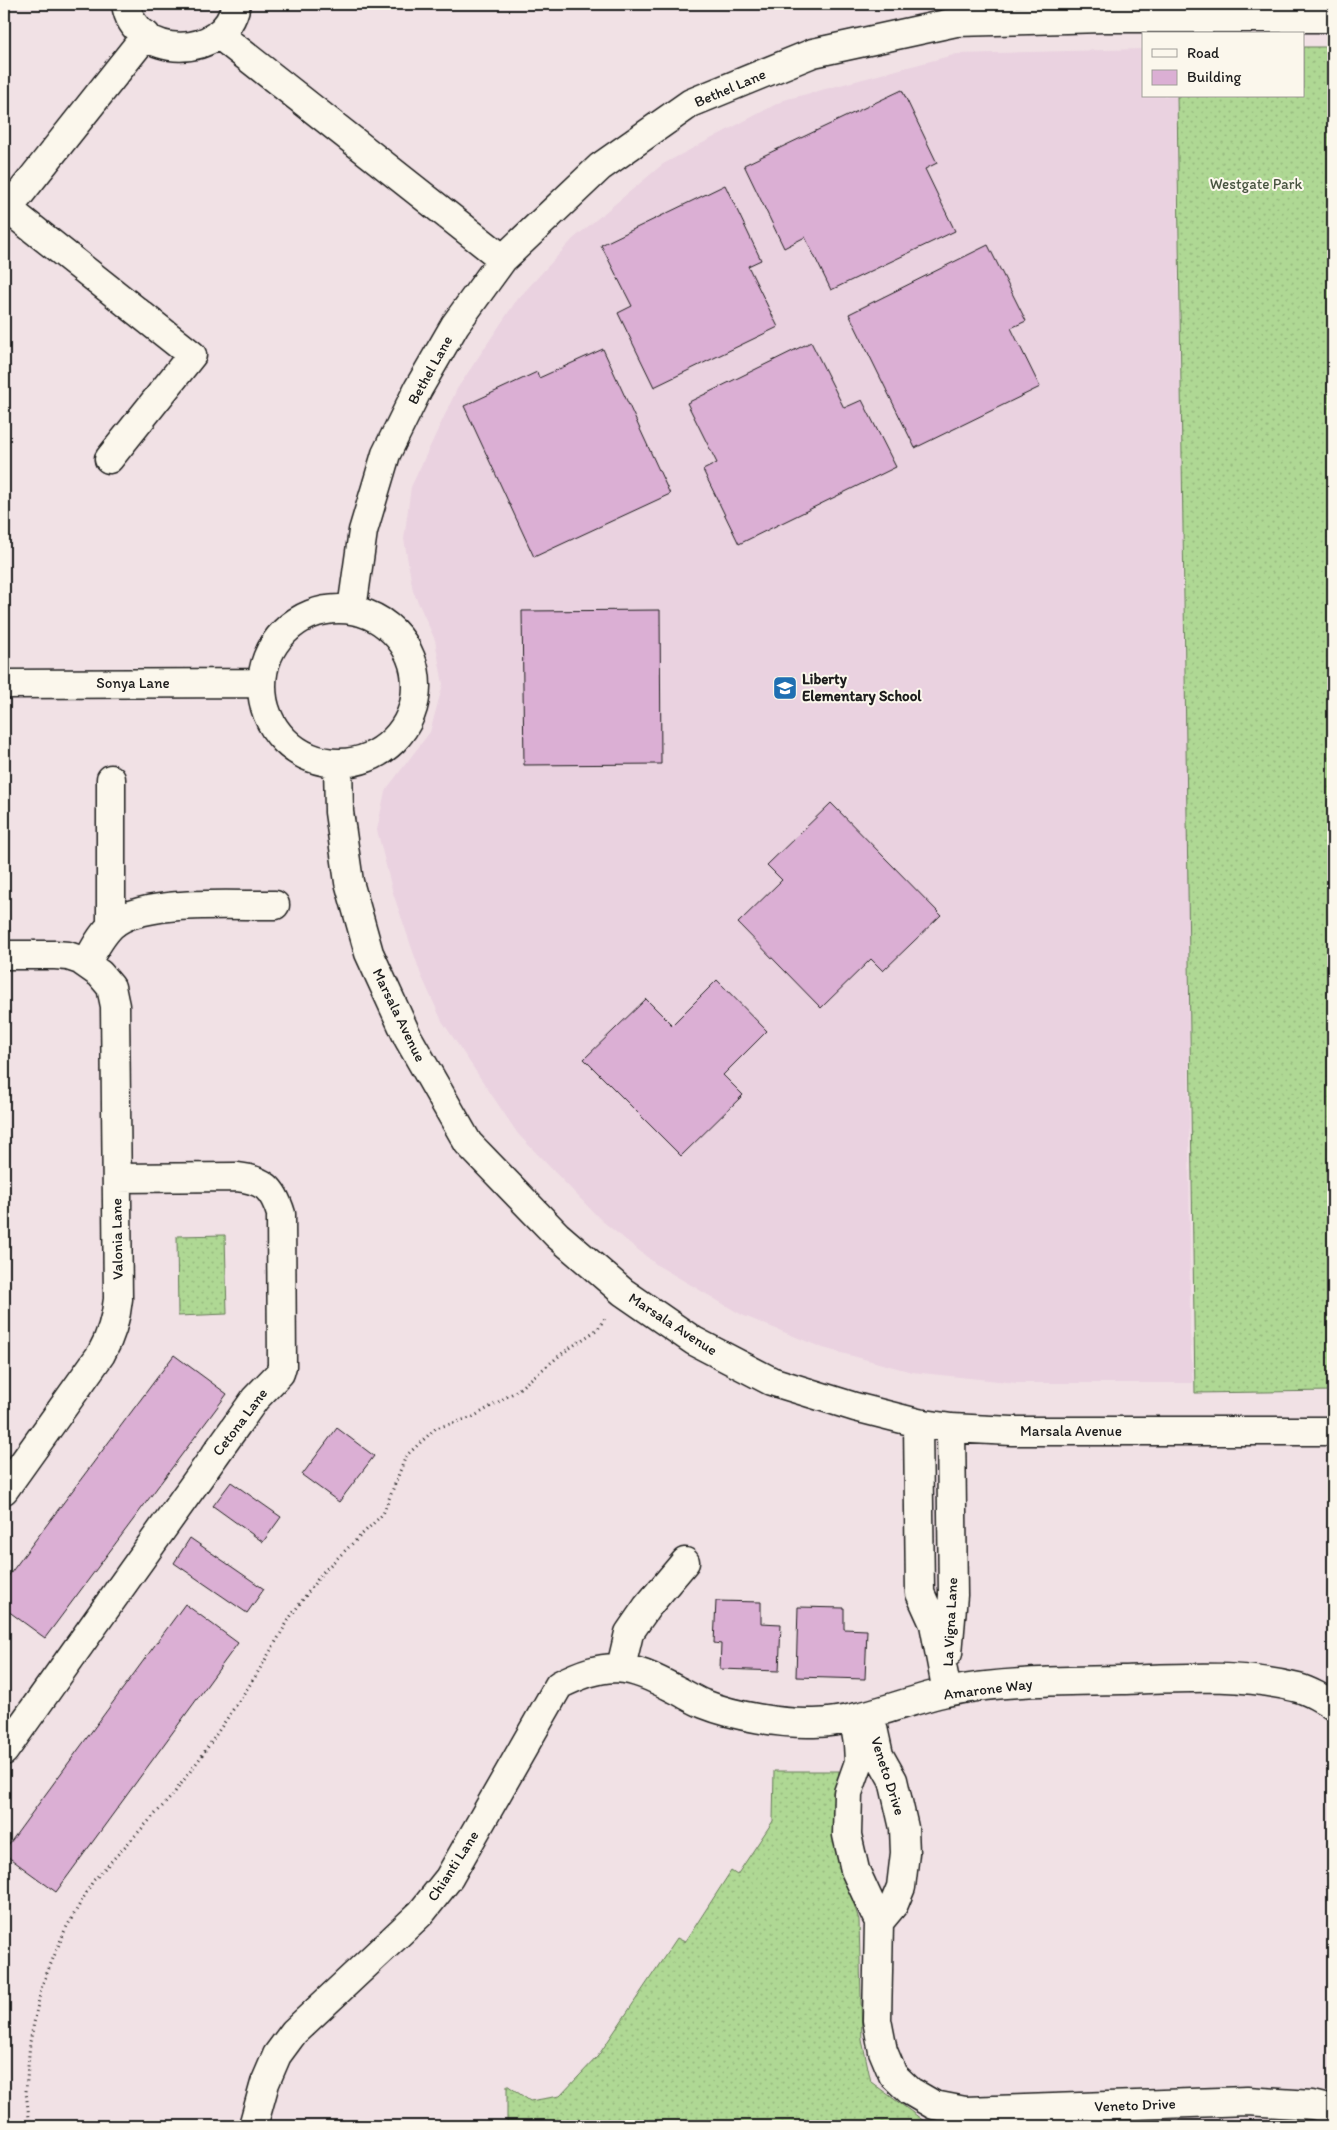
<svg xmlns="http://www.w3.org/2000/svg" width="1337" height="2130" font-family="Itim,sans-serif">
  <defs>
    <pattern id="grass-dots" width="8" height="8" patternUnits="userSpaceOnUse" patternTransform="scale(1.25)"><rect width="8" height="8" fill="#afd894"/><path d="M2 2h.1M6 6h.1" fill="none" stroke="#96b97f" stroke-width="1.8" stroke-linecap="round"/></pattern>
  </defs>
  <rect width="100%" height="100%" fill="#f1e1e5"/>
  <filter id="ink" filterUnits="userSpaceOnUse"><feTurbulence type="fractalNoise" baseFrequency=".02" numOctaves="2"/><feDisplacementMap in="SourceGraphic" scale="10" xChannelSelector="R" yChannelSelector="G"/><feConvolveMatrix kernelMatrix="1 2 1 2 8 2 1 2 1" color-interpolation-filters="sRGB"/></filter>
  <g filter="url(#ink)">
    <path fill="#ead2e0" d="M1143,49V96H1176L1183,626L1188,803L1190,1334L1193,1383H1017L912,1372L823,1348L742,1315L657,1265L601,1220L518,1134L442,1021L421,975L393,893L377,830L385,791L430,732L443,684L435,640L413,591L404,539L411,487L457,389L516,301L573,239L663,164L784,100L957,54Z"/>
    <path fill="url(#grass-dots)" stroke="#667a58" d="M1303,47H1333V1391L1195,1393L1177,96H1303Z
      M225,1235L227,1314L178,1316L177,1236Z
      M774,1771H839L834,1841L859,1920L862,2040L871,2082L928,2124V2126H507V2085L530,2101L560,2096L598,2056L677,1938L685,1942L731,1871L737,1875L773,1821Z"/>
    <path fill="#dbafd4" stroke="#1c1c1c" d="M902,90L937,163L925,169L955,231L831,290L805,237L784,248L744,165Z
      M725,185L761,260L748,266L778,327L654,387L618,313L632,306L601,245Z
      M988,245L1026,321L1011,328L1040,387L915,448L849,314Z
      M811,342L844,408L862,400L896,467L739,544L703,470L717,463L687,403Z
      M603,349L670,494L534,557L464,406L537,372L539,378Z
      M660,610L661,764L524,765L522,611Z
      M831,803L941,915L883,971L871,959L821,1008L738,923L782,880L767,865Z
      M717,980L767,1031L723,1075L743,1095L681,1156L584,1059L646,999L672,1025Z
      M174,1355L227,1394L45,1638L4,1608V1582Z
      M337,1428L374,1456L339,1502L302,1475Z
      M231,1482L281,1517L263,1542L213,1506Z
      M190,1538L264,1589L247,1613L174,1563Z
      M716,1601L761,1602V1623L781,1624L779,1671L720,1669L721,1644L714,1643Z
      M185,1604L238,1643L56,1892L4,1854V1851Z
      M798,1607L844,1608V1629L867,1630L865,1679L796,1677Z"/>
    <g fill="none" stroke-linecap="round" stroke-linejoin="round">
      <defs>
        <path id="minor" d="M126,4C134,60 225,62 236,4
          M218,34L503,259
          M8,209L192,355L109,459
          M4,214L146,35
          M262 686a77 77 0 1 1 154 0a77 77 0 1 1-154 0Z
          M352,609L363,531L386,454L418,389L455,325L503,259L600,167L691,103L813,53L956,22L1104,18H1333
          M4,684L261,683
          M338,763L339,812L349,882L369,953L408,1038L468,1143L557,1235L623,1292L694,1341L771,1381L855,1407L918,1423L951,1428L1012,1431H1333
          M111,779V926
          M4,955H55L68,956L80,960L100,974L111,987L115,1006L118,1299C116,1320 111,1336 101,1354L4,1490
          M86,964C93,951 100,937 111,926C140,898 235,906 275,905
          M918,1423L920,1593L934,1624L947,1692
          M948,1653L953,1595L951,1428
          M621,1667L629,1633L647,1607L685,1562
          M870,1714L879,1755L893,1780L904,1828L905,1853L901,1887L894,1904L879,1922
          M854,1719L858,1744L859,1762L848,1793L847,1835L855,1870L879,1922L877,2020L883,2051L893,2075L910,2091L934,2105L965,2111L1247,2101L1312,2105L1333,2110
          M4,1751L255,1399L280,1373L282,1366L281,1214C273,1188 264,1180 237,1177L117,1178
          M253,2126L265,2083L277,2055L294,2032L421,1913L449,1878L559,1685C608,1660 628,1664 675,1689C685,1694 694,1700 704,1704C734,1716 781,1724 814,1723C860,1722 902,1702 946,1692C1001,1681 1066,1681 1122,1680C1179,1678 1241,1673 1298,1688C1309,1691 1324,1699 1333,1706"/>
      </defs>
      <use href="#minor" stroke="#1c1c1c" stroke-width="31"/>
      <path stroke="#1c1c1c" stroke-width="3" stroke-dasharray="1 4" stroke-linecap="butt" d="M30,2126L26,2092L30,2042L42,1985L65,1930L93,1881L172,1796L201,1757L255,1677L291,1616L322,1573L383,1514L406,1456L436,1428L473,1417L515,1392L564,1352L598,1329L605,1318"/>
      <use href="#minor" stroke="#fbf7ec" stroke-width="28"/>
    </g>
  </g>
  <defs>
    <symbol id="school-square" viewBox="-11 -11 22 22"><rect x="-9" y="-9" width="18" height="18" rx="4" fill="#1f6fb2" stroke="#fbf7ec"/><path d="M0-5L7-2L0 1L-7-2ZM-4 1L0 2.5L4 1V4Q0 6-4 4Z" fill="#fff"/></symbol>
  </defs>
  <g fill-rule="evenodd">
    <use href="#school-square" x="771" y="674" width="28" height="28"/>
  </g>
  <g text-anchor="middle" stroke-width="4" stroke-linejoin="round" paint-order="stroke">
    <g font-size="15" fill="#1c1c1c" stroke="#fbf7ec">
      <text transform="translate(730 88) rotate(-23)" y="5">Bethel Lane</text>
      <text transform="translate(430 370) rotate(-61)" y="5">Bethel Lane</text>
      <text x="133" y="688">Sonya Lane</text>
      <text transform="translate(399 1015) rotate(64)" y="5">Marsala Avenue</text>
      <text transform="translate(117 1239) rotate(-91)" y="5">Valonia Lane</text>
      <text transform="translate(673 1324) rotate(33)" y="5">Marsala Avenue</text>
      <text transform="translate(240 1422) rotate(-53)" y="5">Cetona Lane</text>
      <text x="1071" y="1436">Marsala Avenue</text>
      <text transform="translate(950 1622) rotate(-87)" y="5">La Vigna Lane</text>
      <text transform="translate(988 1689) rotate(-7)" y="5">Amarone Way</text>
      <text transform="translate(888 1776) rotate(72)" y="5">Veneto Drive</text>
      <text transform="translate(453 1866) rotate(-57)" y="5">Chianti Lane</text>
      <text transform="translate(1135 2105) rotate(-2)" y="5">Veneto Drive</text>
    </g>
    <g font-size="15" fill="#485440" stroke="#fbf7ec">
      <text x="1256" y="189">Westgate Park</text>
    </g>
    <g font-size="15" font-weight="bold" fill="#1c1c1c" stroke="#fbf7ec" text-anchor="start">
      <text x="802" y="684">Liberty<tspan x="802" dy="17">Elementary School</tspan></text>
    </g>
  </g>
  <rect width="1337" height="2130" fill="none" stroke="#fbf7ec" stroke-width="20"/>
  <rect x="10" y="10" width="1317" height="2110" fill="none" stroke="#1c1c1c" stroke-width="2" filter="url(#ink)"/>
  <rect x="1142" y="32" width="162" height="65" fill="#fbf7ec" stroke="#a29f99"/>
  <rect x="1152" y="49" width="25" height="8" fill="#fbf7ec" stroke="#a29f99"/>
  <text x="1187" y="58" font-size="15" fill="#1c1c1c">Road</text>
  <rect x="1152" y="70" width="25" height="15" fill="#dbafd4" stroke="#a29f99"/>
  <text x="1187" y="82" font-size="15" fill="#1c1c1c">Building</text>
</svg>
